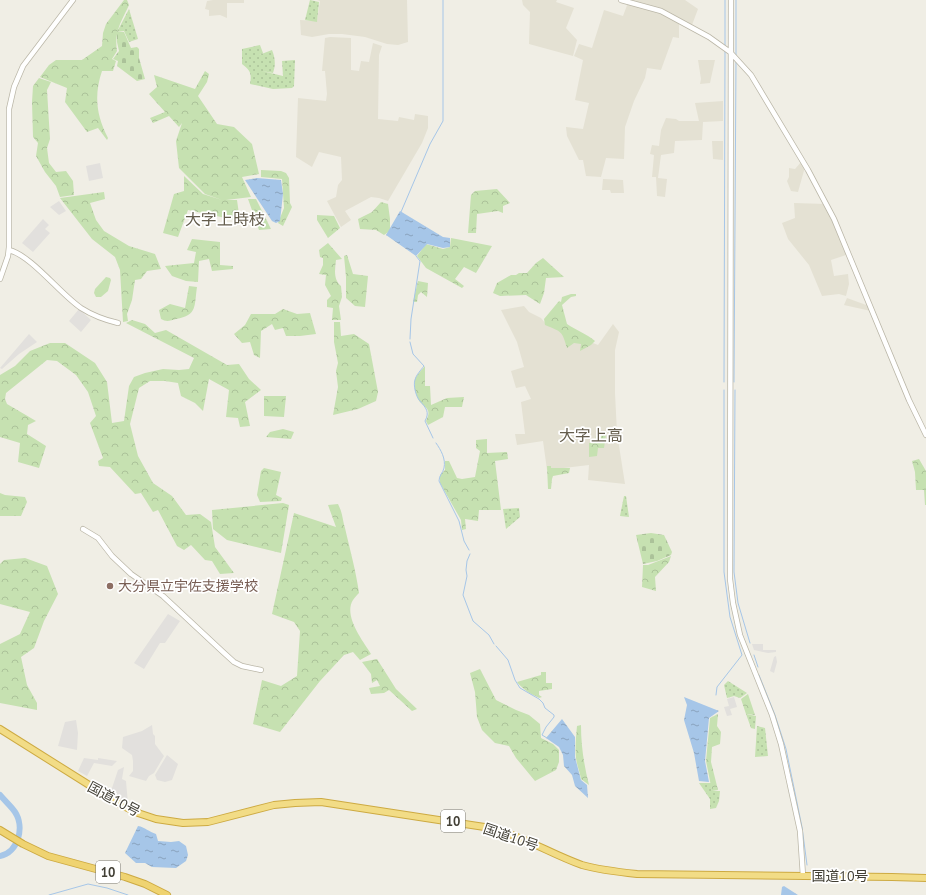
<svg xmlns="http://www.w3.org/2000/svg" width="926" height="895" font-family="'PT Sans','Noto Sans JP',sans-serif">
  <defs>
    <pattern id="grass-dots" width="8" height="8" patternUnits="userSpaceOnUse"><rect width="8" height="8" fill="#c6e1b1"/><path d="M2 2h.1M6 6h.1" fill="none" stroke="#abc299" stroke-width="1.8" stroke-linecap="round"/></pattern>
    <pattern id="forest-crowns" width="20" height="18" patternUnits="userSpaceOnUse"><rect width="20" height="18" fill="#c6e1b1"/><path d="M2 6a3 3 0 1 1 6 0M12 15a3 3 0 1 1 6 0" fill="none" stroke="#abc299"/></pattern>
    <pattern id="cemetery-stones" width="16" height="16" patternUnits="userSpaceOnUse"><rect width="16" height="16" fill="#c6e1b1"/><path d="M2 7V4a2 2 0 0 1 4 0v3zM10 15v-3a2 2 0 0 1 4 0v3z" fill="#abc299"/></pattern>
    <pattern id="water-ripples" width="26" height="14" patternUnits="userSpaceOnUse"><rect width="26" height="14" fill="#a6c6e8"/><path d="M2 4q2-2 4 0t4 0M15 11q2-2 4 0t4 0" fill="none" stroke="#89a2bd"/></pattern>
  </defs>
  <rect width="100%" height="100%" fill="#f0eee5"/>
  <path fill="#e4e1d3" d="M213,0H244V3H227V18L220,15L209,16V10L205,9L207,1Z
    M317,0H407L408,42L398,45L387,44L365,37L342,34H329L312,37L301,35L300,20L317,21L320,1Z
    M522,0H557L556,2L574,8L566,28L577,40L573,56L529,44L530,12L523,5Z
    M629,0H685L698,9L692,25L679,18V38L673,37L661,70L647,68L645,78L634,101L625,127L624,159L606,158L601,177L586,176L583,160H579L567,136L566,127L583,129L589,103L575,100L583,60L574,56L579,44L592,48L604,10L623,16Z
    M330,37L351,38V70L359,71L361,61L369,62L373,43L382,46L379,55L378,119L398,121L399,117L414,120L415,114L428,116V128L422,143L388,201L379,198L371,197L345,211L351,220L341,227L327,201L336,197L338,185L342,180L341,157L319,152L312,167L296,157L298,98L326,101L327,94L325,71H322L325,38Z
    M698,60H715L710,83L700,84L701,79Z
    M723,101V121L703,122L702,140L675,141L674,153L661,155L658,178L667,179L665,197L657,196L656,177H652L654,155L650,154L652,145L659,146L661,130L666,118L676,119L679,121H699L695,103Z
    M712,141H723V160L713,159Z
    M802,161L805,167L798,192L791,191L787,181L789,177V168L795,169Z
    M603,179L623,180L624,193H611L610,190H602Z
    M794,203L826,204L849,254L831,260L834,276L848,274L849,284L846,296L839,294L822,296L809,265L788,239L782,223L795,218Z
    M847,298L869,306L871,311L844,305Z
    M524,306L529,312L541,318L546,324L598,345L613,324L619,332L615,350V393L617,433L625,484L588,480L589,465L547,470L543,441L517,445L515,434H525L521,402L531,399L525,386L516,388L511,371L524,367L517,342L501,310Z"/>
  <path fill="url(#grass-dots)" d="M310,0L319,2L317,22L305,20Z
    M129,9L138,39L129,42L124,31L117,32Z
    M260,45L263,53L259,55L272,50C275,58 276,64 273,73L262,71L283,76L282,61L295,60L294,86L292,88L273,89L250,84C252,73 250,70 242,64V49Z
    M624,496H626L629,517L620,516Z
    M519,508L520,517L506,529L503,509Z
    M728,681L747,693L740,698L734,696L727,698L724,685Z
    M746,714L756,716L755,729L751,728Z
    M757,726L765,728L768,756L755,757Z
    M699,783H711L712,791H720L719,801L716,808L710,809V799Z"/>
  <path fill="url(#forest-crowns)" d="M124,0H127L129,5C121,22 114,32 117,51L112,59L116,61L113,71H102C94,95 96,115 108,138L107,140L98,128L87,132L65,102L67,88L40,77L49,65L56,60H82L102,46L103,33L106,24Z
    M205,71L209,74L207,82L198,96L217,124L234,127L252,144L259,174L242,177L251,197L226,200H237L240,221L188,210L178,237L163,233L174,194L184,191V176L203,194L222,200L205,194L179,168L176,141L182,123L179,127L169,116L153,123L150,118L165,112L149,94L157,87L154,75L195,89Z
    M39,78L51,82L47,90L50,139L47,148L49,163L56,172L66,171L73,181L74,195L60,197L56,186L45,172L36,156L38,143L33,137L32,102L33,86Z
    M261,170L281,171L286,173L289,178L290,203L292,207L283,226L278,223L284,208L282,179L261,177Z
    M497,189L510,203L503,206V213L498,211L477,214L476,233H468L471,195L475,191Z
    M104,192L105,199L90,203L96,220L104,231L129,246L155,254L161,269L147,271L141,279L135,280L132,300L127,314L128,321L123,322L120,270L115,257L92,239L60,198Z
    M248,199H256L271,229L259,230Z
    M381,202L388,204L390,219V231L384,235L376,230L360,229L358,219L372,212Z
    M317,215L334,216L340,228L328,238L317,220Z
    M451,238L492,246L476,273L464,267L455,279L464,286L462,288L426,268L417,256L426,244L443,249L450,247Z
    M192,239L220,242V265L233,266V269L212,271L209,259L199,261L198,282L186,281L172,276L165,266L194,263L196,252L187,250Z
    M328,243L342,259L336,260C335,269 333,279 341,286L342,297L339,306L341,320H332L333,308L327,307V300L331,296L325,285L326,275L319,274L323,265V258L320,257L319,250Z
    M347,255L353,274L368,276L365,307L355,306L346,298V277L344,256Z
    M543,258L564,277L546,278L544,293L540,304L526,295L500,296L493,293L497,283L511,275H516L519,273H527L536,263Z
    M418,281L428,283L427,297L421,292L418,295L417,302H413Z
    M189,286L197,287C194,306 198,315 176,319C170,321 166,322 161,319L159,310L170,304L185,308Z
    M571,294H576V296L571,297L562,305L567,324C576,330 587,334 595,341L591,345L580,351L581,344L574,343L567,348C562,331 562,332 545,325L544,319L559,301L561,302L562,297Z
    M283,309L297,314L310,313L316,334L300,336H286L283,328L275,330L272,324L261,331L260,358L254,355L250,342L242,343L234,334L245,325L251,314H275Z
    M132,320L145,324L155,333L166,330L227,365L239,364L249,379L261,390L245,402L250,426L240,427L238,418L226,417L229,390L209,379L203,411L195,403L181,396L178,383L165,381H150L139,388L130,424L138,456L153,483L172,496L186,515L200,514L211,522L215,547L234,573L220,574L212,561L205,560L191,545L184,550L177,546L158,510L153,512L141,493L135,494L110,467L99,466L98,461L103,458L90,423L96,416L88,392L76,375L57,361L47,360L6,393L5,399L7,404L36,421L28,425L27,434L46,446L39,468L18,462L20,443L0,437V375L15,366L30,351L50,343H65L95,363L107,382L112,423L124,421L129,386L134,377L145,373L163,369L179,370L189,369L194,358L126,323Z
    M334,322H340L341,336L354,334L369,344L378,392L376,401L358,409L333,415L338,387L336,371L338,363L334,342Z
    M425,366V386H430L431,405L447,398L464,397L462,407H445L443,417L428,425L426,421C431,411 428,409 421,403C416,399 413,384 415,379C417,374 422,370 425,366Z
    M264,396H286L284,417L264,416Z
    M283,429L294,432L291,439L266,437L270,432Z
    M596,435H606L604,448H598L597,456L589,457V443L595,442Z
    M487,439V453L507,452L508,459L495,461L501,510H479L478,521L465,519L466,529L462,530L461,520L440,483V475L445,470V461H449L457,478L462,479L475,477L480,451L476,448V440Z
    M919,459L926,471V505H925L924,490H916L915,472L912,461Z
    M547,466H551V468H570L569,473L553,476L552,479L551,489H548Z
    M264,468L281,472L276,495L282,498L281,501L260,502L257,495L261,471Z
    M0,493L5,495L25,497L27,502L21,516H0Z
    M283,503L289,505L281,553L227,540L213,529L212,510Z
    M338,504C343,514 342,518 345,528C350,550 356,571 359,593C357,595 355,597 353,600C343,616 363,641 371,654L360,660L353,652L344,655L320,681L280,732L253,724L262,680L281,686L297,676L300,631L294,622L272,614L294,513L336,527L328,505Z
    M671,556L669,562L655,577L656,591L642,587L643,565H648Z
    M25,558L47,566L58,594L44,621L34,648L21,657L27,685L37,703V710L0,703V644L20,634L30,612L0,604V564L4,560Z
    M377,659L396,689L417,709L412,711L389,690L384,693L371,694L369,688L380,686L377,680L372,683L371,674L362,662Z
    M480,669L496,700L516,710L529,715L540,724L541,738L553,744L559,750V762L556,770L535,781L516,758L509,746L495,743L482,730L477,717L475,692L470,673Z
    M541,672H546V683H552V689L539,691V695L542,697L539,698C537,696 535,696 533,695C528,693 520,686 517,682L541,675Z
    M748,694L755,715L746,714L741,699Z
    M718,714L717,726L721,732L720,744L712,747L711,762L718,790L712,791L706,761L710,718Z
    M581,725C581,746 584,765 589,785L581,779C580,772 577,766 576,758C575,748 576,737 577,726Z"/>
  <path fill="url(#cemetery-stones)" d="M117,32H124L131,48L137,47L139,49V58L145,79L137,81L117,66L118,61L113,59L119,51L117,42Z
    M651,533L664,535L672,552L671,555L657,561L643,564L636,535Z"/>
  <path fill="#c6e1b1" d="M106,277L110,278L111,280L108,291L101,297H96L94,293L95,289Z"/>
  <path fill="#e2e0dd" d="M100,163L103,178L89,181L86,166Z
    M59,201L66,211L59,215L50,207Z
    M43,219L49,225L45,229L50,233L33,252L22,243Z
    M79,309L91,320L81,332L69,321Z
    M29,334L37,342L19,354L2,369L0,368Z
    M168,614L180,621L165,643H160L144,669L134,663Z
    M752,644H763V650H776V652L768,653L754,650Z
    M776,656L777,662L774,673L770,671L774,657Z
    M734,697L737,707L730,709L732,715L727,716L724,707L729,706L727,699Z
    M76,720L78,733L77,750L58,746L65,722Z
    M152,725L153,734L155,736V744L164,756L154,773L149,776L146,781L129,776L133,771V761L132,755L122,748L123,737L142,731Z
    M167,755L178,764L172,780L165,782L157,780L155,775Z
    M84,758L98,760V758L117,761L112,766L94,763L87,776L78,771Z
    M124,767L122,779L126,781L128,804L103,789L105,787L112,788L118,770Z"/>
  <path fill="url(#water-ripples)" d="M257,178L281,180L283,194L280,221L276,223L272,221L245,180Z
    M400,211L443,237L450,238V247L443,248L427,244L416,256L386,235Z
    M684,697L719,711L709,718L705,761L709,782L699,781L694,753L684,720L687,705Z
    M562,719L575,737V757L581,780L587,785L588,798L575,786L572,775L564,766L563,755L559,747L546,738Z
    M138,826C145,827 149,832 156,834L158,841L171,842L179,841L186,846L188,855L186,861L176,868L152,867L145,863H136L125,853Z
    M784,886L798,895H781L782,887Z"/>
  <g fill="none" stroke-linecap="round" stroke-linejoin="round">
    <path stroke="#a6c6e8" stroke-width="1" d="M725,45V0
      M736,55V0
      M401,212L430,144L443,121V0
      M410,339L411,319L420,261L416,256
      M410,342L413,354L424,366C421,370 416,375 415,380C413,385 416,397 420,401C426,408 430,412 425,421L433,438
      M724,382L725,51
      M734,382L736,61
      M735,390L734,572L738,603L750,643
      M436,443C441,450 446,459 444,468C443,473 439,475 439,481L459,521L464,541L469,550
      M470,554L467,561L466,570L467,576L463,595L473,621L489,635L494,644
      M496,646L508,660L515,680L520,688L539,699L543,703L545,708L554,715V717L546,727L542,735L547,738
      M754,655L758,667
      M759,675L775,715L786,749L802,827L807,865
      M716,695L717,687L742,655L730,617L724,572V390
      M49,895L88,884L107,888L128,895"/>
    <path stroke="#a6c6e8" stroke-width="6" d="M0,795C5,801 11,806 15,812C25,827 18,853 0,856"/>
    <defs>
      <path id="tertiary" d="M621,0L661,11L709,37L730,52L751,75L808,170L834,219L909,400L926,435
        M731,0L730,579L733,603L740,635L772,715L781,744L800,831L803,876
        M9,250C32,256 60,294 81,308C92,315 105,320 118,323
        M0,279L8,256L9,247V109L14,87L23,66L73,0
        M83,529L98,538L112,556L131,574L163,596L223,652L234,662L242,666L261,670"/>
      <path id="trunk" d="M0,729L121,805L138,813L156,819L183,823L208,822L274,805L295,803L321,802L491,828C523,836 551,854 582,865C600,870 618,872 637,874L892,877L926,878"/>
      <path id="motorway" d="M0,830L23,844L48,856L125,877L145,884L167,895"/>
    </defs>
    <use href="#tertiary" stroke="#bbb7a8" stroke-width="6"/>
    <use href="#trunk" stroke="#cdaa42" stroke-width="8"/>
    <use href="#motorway" stroke="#cdaa42" stroke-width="8"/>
    <use href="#tertiary" stroke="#fff" stroke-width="4.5"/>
    <use href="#trunk" stroke="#f2dc86" stroke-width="6"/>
    <use href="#motorway" stroke="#efd371" stroke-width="6"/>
  </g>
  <circle fill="#8d6e63" stroke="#fff" stroke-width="1.5" cx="110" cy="586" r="4"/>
  <g text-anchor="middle" stroke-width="3.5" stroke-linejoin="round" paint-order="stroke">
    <g fill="#fff" stroke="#7b7972" stroke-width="1">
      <rect x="441" y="810" width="24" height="22" rx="3"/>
      <rect x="96" y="861" width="24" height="22" rx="3"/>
    </g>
    <g font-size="13" font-weight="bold" fill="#423f35">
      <text x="453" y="826">10</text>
      <text x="108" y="877">10</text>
    </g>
    <g font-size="14" fill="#785e54" stroke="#fff" text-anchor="start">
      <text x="118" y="591">大分県立宇佐支援学校</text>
    </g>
    <g font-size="14" fill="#423f35" stroke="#fff">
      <text transform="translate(114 799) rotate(28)" y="5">国道10号</text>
      <text transform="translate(511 837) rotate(19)" y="5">国道10号</text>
      <text x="840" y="881">国道10号</text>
    </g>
    <g font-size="16" fill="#645d4d" stroke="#fff">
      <text x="225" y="225">大字上時枝</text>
      <text x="591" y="441">大字上高</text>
    </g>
  </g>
</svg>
